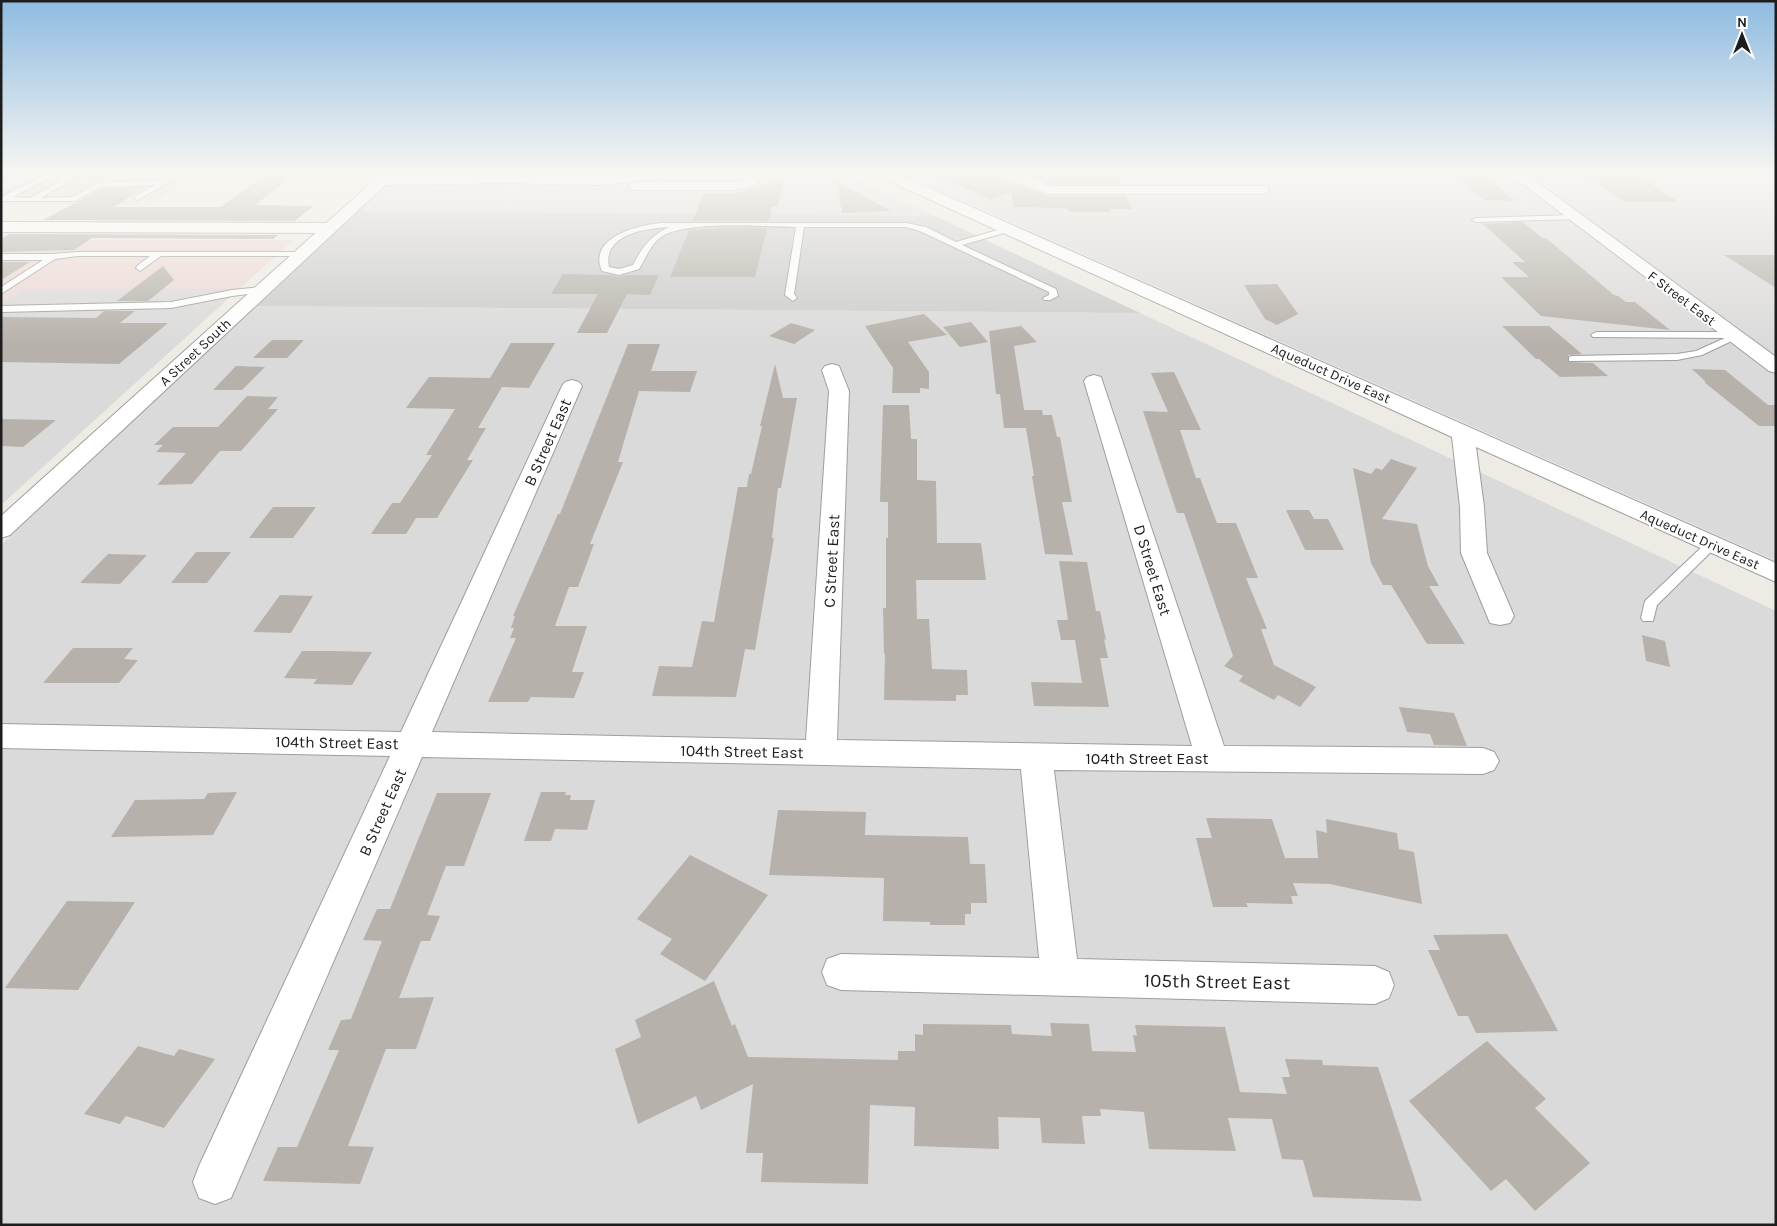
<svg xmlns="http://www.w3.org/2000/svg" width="1777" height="1226" font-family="Karla,sans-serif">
  <rect width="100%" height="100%" fill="#edebe3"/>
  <path fill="#dbdada" d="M399,174H844L935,216L358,211Z
    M902,174H1776V561Z
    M23,289H239L1,505V303Z
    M253,306L1140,313L1776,611V1225H1V545Z"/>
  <path fill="#ecd8d4" d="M34,174H195L151,204L1,205V192Z
    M1,240H294L239,289H23L1,303Z"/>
  <path fill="#cbcbcb" d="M358,211L935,216L1140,313L253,306Z"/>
  <path fill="#b6b1aa" d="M932,174H997L1000,179L1049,196H1126L1132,209H1109L1110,212H1069L1068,209L1059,208L1013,207L1012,192L990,199Z
    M1025,174H1116L1121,184H1051Z
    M1454,174H1482L1515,201L1484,200Z
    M1584,174H1635L1679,202H1625Z
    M263,176H293L255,205L313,206L295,221L43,220L101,189L144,187L114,207H221Z
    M785,179L777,207H772L769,221H693L704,193H736Z
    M837,182L891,211L842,213Z
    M1523,222L1542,238H1546L1614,295L1618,296L1626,302H1635L1670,330L1541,316L1501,277H1529L1512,262H1525L1483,224Z
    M726,228H767L755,277H670L689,230Z
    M9,234L278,235L273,239L92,238L74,250L1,252V239Z
    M1724,255H1776V288Z
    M1,262H30L1,280Z
    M163,266L174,280L148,301H117Z
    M563,274L610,275L619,277L626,275H659L650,295L627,294L607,333H577L598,294H551Z
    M1277,284L1298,314L1277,325L1265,319L1244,285Z
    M104,311H135L120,323H168L119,364L1,362V317L96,318Z
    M924,314L947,335L908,342L929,372V389L920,388V393H892L893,368L865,326Z
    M971,322L988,342L960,347L943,327Z
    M791,323L815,330L794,344L769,336Z
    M1021,326L1037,342L1014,346L1024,410H1042L1043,415H1052L1057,437H1060L1072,502H1062L1073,555L1045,554L1032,476H1034L1026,428H1004L1000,394H996L989,331Z
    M1502,326H1549L1582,354L1568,355V362L1593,363L1608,376L1560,377L1539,359H1536Z
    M272,340H304L287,358H253Z
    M511,343H555L529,388L502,387L478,428H486L467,460H473L437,518H416L406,534H371L392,503H400L432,455H426L455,409L406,408L429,377L490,378Z
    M628,344H660L651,371H697L690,392L639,391L618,462H623L590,544H594L578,587H569L555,626H587L572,672H584L574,698L531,697L528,702H488L516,638H510L514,628H511L515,616H513L558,514H560Z
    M775,364L783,398H797L781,488H778L772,538H774L755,650L745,649L736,697L652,696L659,666L692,667L702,621L714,622L738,487H747L749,474H751L762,426H760Z
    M236,366L265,367L242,390H213Z
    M1692,369L1725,370L1768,405H1776V426H1759L1704,382H1706Z
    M1174,372L1201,430H1180L1196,478H1200L1217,523H1236L1258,578H1246L1267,629H1261L1274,665L1316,687L1300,707L1278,695L1274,700L1239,681L1243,676L1224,666L1233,656L1184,513H1177L1143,411L1168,412L1151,373Z
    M247,396L278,397L268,409H278L241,451H220L192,484L157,485L186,453L156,452L163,445H154L173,427H218Z
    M883,405H909L911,439H917V480L936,481L937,543H981L986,580H916L917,619H929L932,669L967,670L968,695H956V701L884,700L885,654H884L883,608H886V538H888V502H880Z
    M1,419L56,420L23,447L1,446Z
    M1391,459L1417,468L1382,519L1417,524L1428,566L1439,586H1429L1465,644H1427L1391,585H1383L1371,563L1353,468L1371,474L1376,468L1382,470Z
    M273,507H316L293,538H249Z
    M1286,510H1309L1314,519H1328L1344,550H1305Z
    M196,552H231L207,583H171Z
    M108,554L147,555L120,584L80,583Z
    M1059,561L1087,562L1096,611H1100L1106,640L1104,639L1108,658H1100L1109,707L1034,706L1031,682L1082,683L1075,640H1061L1057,620H1068Z
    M280,595L313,596L291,633L253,632Z
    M1642,635L1665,641L1670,667L1646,661Z
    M73,648H133L124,659L138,660L119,683H43Z
    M302,651H334L372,652L352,685L313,684L317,679L284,678Z
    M1399,707L1454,713L1467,746L1434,745L1430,734L1407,732Z
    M237,792L213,835L111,837L135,800L204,799L208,793Z
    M541,792H566L565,795H571L570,800H595L587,830L555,829L551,841H524Z
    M437,793H491L464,866H446L427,915L440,916L430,941H421L399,998L434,997L416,1049H386L348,1146L374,1147L360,1184L263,1181L278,1147H297L339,1050H328L341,1020L351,1019L382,941L363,940L377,909H390Z
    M778,810L866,812L865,835L968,837L970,864H985L987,903H971V914H965V925H930V922L883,921L884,878L769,875Z
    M1206,818L1272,819L1285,858H1318L1316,830L1327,833L1326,819L1397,833L1399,849L1414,852L1422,904L1330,884L1293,883L1298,896H1291L1293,904L1246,903L1248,907H1213L1196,838H1212Z
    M690,855L768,895L705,981L660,954L672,939L637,919Z
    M67,901L135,902L78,990L5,988Z
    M1507,934L1558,1031L1476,1033L1468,1016H1458L1428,950H1440L1433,935Z
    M714,981L732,1026L735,1024L748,1057L898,1060V1051H915V1034L923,1035V1024L1011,1025L1012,1034L1052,1036L1050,1023L1089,1024L1092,1051L1136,1052L1133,1035L1137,1036L1135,1025L1225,1027L1240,1092L1287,1094L1282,1077H1290L1285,1059L1322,1060L1323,1065L1378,1067L1422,1201L1313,1197L1303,1160L1282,1159L1272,1119L1228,1118L1236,1151L1149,1149L1144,1112L1100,1109L1101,1116H1082L1085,1144L1042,1143L1040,1118L998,1117L999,1149L914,1146L915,1107L870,1105L868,1184L761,1182L763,1153H746L753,1084L701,1110L696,1096L638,1124L615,1049L641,1037L635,1020Z
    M1487,1041L1546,1099L1535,1108L1590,1163L1535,1211L1506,1179L1491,1191L1409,1101Z
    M138,1046L174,1056L179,1049L215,1059L164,1128L126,1116L120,1124L84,1114Z"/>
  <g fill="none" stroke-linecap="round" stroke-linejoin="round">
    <defs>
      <path id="service" d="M5,174L71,176L75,178L41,198L73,197L98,183L165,180L169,182L138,200L134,198L135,196L155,185L100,187L75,201H1V197L37,179L8,177ZM47,179L63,180L30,198L13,197Z
        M1574,215H1577V219L1476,222L1472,220L1476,218Z
        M661,223H906L926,227L956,242L1008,227H1011V231L962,245L1056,289L1058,296L1050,300H1044L1043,298L1049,295V292L920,231L906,227H804L794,294L797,298L793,301L785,295L796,227C765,227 685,220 661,237C650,245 646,258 639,269L619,275L602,271C587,237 639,225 661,223ZM670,227C652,234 642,247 633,265L619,269L609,267C602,234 647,228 670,227Z
        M77,252H301L305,254L301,256H161L140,271L136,268L137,266L150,256H77L55,259L1,294V287L43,260H1V254H53Z
        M262,287L266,290L265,292L232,296L171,308L1,312V306L171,302L232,290Z
        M1596,332H1732L1740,337L1702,355L1677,360L1569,361V357L1572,356L1677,354L1696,351L1725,338L1593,337L1591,335Z
        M1712,540L1718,544L1716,547L1657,605L1653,621H1643L1641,618L1645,601L1708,541Z"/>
      <path id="minor" d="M622,174H666L659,178L600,185L502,183L383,185L378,184L376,181L378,178L383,177L502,175L600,177Z
        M746,174H760L761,176L756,185L735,190H636L631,189L629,186L631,183L636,182H735L745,179Z
        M878,174H897L1776,563V582L1476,447L1484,507L1487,553L1514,616L1510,623L1500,625L1490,623L1461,553L1460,507L1452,437L880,177Z
        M999,174H1019L1051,186H1262L1267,187L1269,190L1267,193L1262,194H1049L1001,177Z
        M1510,174H1526L1776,357V373L1769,371Z
        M1,222L329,223L335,225L337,228L335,231L329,233L1,232Z
        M832,364L839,366L849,391L837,740L1192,746L1084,381L1087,377L1094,375L1101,377L1224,746L1483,748L1494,752L1499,761L1494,770L1483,774L1054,770L1077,959L1375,966L1389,972L1394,985L1389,998L1375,1004L841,990L827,985L822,972L827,959L841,954L1039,958L1021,769L422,757L231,1198L215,1204L199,1198L193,1182L199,1166L390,756L1,748V724L401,732L562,386L565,382L572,380L579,382L582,386L432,732L806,740L829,391L822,370L825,366Z"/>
      <path id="tertiary" d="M381,174H397L10,535L1,538V516Z"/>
      <path id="primary" d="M1,174H15L1,182Z"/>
    </defs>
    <use href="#service" stroke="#9e9e9e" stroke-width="2"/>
    <use href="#minor" stroke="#9e9e9e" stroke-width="2"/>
    <use href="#tertiary" stroke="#9e9e9e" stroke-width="2"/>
    <use href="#primary" stroke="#856e10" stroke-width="2"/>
    <use href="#service" fill="#fff" fill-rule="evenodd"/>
    <use href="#minor" fill="#fff" fill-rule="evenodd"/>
    <use href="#tertiary" fill="#fff" fill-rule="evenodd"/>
    <use href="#primary" fill="#f1daa4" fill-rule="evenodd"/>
  </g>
  <linearGradient id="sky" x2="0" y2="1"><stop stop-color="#8ebbe1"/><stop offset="0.5" stop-color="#f7f6f2"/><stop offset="1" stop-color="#f7f6f2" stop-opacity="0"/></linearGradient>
  <rect width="1777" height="346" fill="url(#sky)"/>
  <g text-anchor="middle" stroke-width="4" stroke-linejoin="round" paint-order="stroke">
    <g font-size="14" fill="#1d1d1d" stroke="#fff">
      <text transform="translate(1682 298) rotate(37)" y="5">F Street East</text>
      <text transform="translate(195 352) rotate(-43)" y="5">A Street South</text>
      <text transform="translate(1331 373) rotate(24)" y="5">Aqueduct Drive East</text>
      <text transform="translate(1700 539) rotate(24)" y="5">Aqueduct Drive East</text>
    </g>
    <g font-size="16" fill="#1d1d1d" stroke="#fff">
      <text transform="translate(547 442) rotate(-66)" y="6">B Street East</text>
      <text transform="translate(831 561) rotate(-87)" y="6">C Street East</text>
      <text transform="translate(1153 570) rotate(73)" y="6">D Street East</text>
      <text transform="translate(337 742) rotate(1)" y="6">104th Street East</text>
      <text transform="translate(742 751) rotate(1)" y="6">104th Street East</text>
      <text x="1147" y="764">104th Street East</text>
      <text transform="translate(382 812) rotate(-66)" y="6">B Street East</text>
    </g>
    <g font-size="19" fill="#1d1d1d" stroke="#fff">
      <text transform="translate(1217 981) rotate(1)" y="7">105th Street East</text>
    </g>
  </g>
  <rect width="1777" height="1226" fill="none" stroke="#1d1d1d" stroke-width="5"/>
  <g transform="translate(1742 35)" stroke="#ffffff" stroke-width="4" paint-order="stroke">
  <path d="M0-4L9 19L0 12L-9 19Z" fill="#1d1d1d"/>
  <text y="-8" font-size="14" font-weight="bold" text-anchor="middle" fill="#1d1d1d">N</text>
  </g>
</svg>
